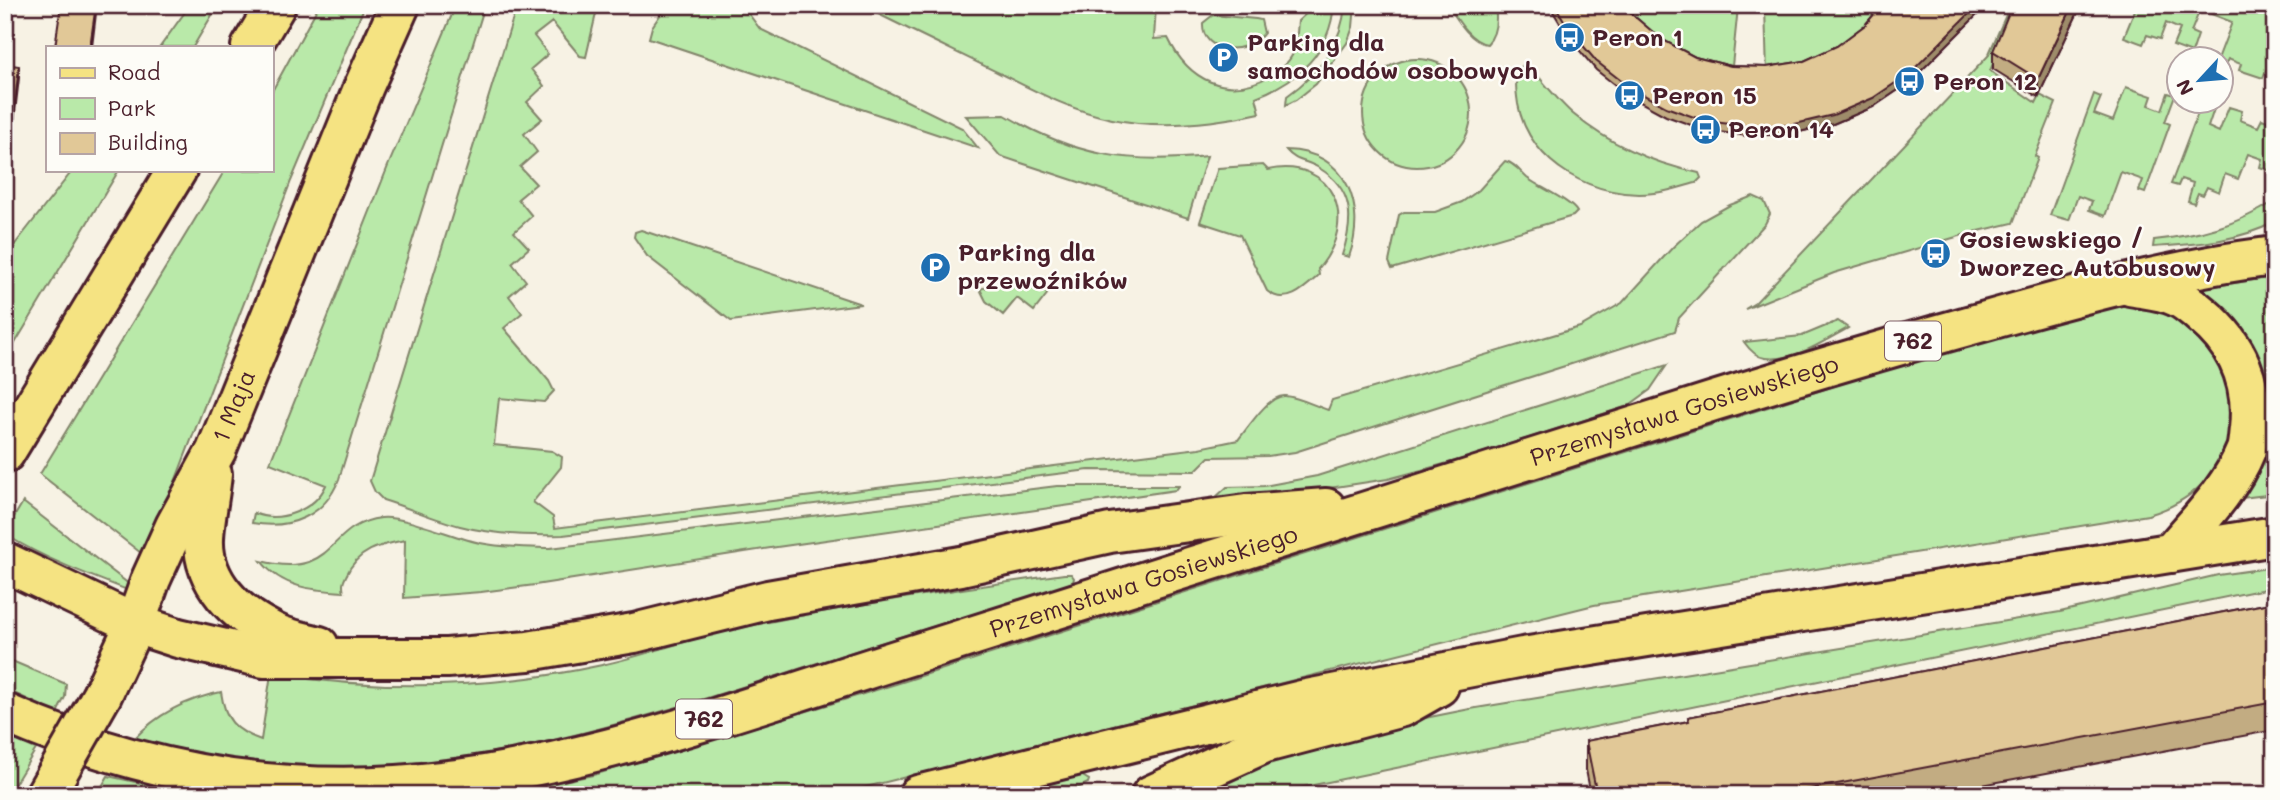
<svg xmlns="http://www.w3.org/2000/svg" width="2280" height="800" font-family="Mali,sans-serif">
  <rect width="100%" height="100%" fill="#f7f2e4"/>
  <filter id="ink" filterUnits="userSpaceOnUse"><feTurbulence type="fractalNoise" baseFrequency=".0143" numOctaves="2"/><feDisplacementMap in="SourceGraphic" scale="14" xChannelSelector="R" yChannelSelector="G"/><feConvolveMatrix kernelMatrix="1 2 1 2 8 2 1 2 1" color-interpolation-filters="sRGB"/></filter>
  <g filter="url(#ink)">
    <path fill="#b9e9a9" stroke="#82846a" stroke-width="2" d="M190,5H218L193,47H160Z
      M319,5H365L291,181L146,557L40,474L225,170H271V93Z
      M456,5H485L339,479C325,516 290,530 252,523L254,513C279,524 315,510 326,485L270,463L388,166Z
      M517,5H598L586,57L580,56L552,22L534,36L548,54L531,69L544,86L527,102L542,119L524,134L537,152L520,167L536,184L518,199L532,216L514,232L529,248L512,263L526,281L509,296L522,313L504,328L549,381L554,391L544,402L499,398L494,445L552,451L562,457L561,467L533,502L553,517L555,528L1199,448L1238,440C1248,428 1268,395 1285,396C1299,397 1315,406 1328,410L1332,400L1580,327L1622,303L1673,247L1701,221L1730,205L1753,196L1764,201L1770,214L1765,224L1679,318L1675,331L1295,452L1268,456L1209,457L1195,471L1089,470L563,535C528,536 494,535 460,526C434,519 409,508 383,500L375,492L370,481Z
      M667,5H742L760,29L962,128L978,148L649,38L652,27Z
      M860,5H1156L1154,39L1168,38C1188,80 1227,100 1270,76C1280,70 1292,60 1295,48C1297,40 1297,30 1298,21L1312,8L1327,9V5H1334C1330,52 1298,81 1256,97L1260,113C1214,123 1159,129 1112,119C1072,111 1035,91 999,73C952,50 906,28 860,5Z
      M1345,5H1355L1353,27L1347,43L1316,84L1296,100L1286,105L1287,96C1318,74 1342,44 1345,5Z
      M1448,5H1495C1497,18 1497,34 1487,44C1470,42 1457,19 1448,5Z
      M1616,5L1738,7L1731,76L1695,66Z
      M1890,5L1837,56L1767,76L1765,6Z
      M2137,5L2201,7L2191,32L2198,35L2192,53L2173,46L2180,29L2166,23L2160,39L2147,35L2143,44L2124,37Z
      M2214,5H2268L2265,13L2275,17V73L2266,70L2263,78L2239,70L2241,64L2228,59L2224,68L2221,66L2220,60L2218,59L2232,22L2211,14Z
      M1213,15L1256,19L1261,20L1264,33C1249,55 1201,55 1203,23Z
      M2006,15L2011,18L1990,71L2036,103L2040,95L2056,103L2035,156L2038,158L2013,223L1970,233L1834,273L1745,309L1755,303L1988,56Z
      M1363 113a54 54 0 1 1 108 0a54 54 0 1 1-108 0Z
      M1524,64L1529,66C1544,82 1557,100 1573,114C1610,145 1652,163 1699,173L1701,178L1696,183C1683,186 1668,192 1654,193C1597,200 1529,165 1518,104C1516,90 1513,75 1524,64Z
      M2126,87L2152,96L2149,105L2162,110L2168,93L2175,95L2165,122L2170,124L2145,193L2139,191L2143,180L2121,172L2105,216L2089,210L2092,201L2078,196L2069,220L2050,215L2094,94L2101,97L2094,114L2113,121Z
      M2201,105L2214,109L2208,127L2219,132L2229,107L2242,111L2240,120L2258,127L2262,119L2275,124V163L2271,171L2260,167L2262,159L2248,154L2238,179L2225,174L2219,192L2207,187L2203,195L2198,193L2194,203L2188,201L2193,183L2181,179L2178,186L2171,184Z
      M1005,115C1075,156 1127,164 1207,156L1188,218L1000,156L966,116Z
      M1286,150C1347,151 1367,206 1349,257L1342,255C1354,220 1354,189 1319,168C1306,160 1296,162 1286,150Z
      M1505,161C1515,163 1520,172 1527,178C1539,187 1571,201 1577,212L1573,216L1392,269L1389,262L1399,215L1404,212H1435L1462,202L1479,190Z
      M1263,165L1268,170C1334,156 1360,221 1318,269L1319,275C1305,288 1286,307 1267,291L1240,235L1200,222L1218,168Z
      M73,170H119L5,360V257Z
      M2275,201V222C2236,242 2196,244 2153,247L2154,240C2200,235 2235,226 2275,201Z
      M641,230L861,304L731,321L647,256L634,237L635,232Z
      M2275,277V494L2241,498L2263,445L2204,295V290L2207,287Z
      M1015,281L1048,293L1034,311L1017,298L1003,315L986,301L980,289L1003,282Z
      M2128,305C2150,307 2176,312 2193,327C2262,390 2238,489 2148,515L1594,605L834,795H494L593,775L689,747L899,683L1916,360L2110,307Z
      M1838,321L1848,328C1824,341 1794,362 1765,358C1756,357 1749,349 1744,342L1802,336Z
      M1667,365L1650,390L1628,406L1463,459L1388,479L1205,507L1227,487L1264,486L1317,476Z
      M1057,486H1179L1176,490L777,547L535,585L481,592L404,598L405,540C380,545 357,550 346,576C343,582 342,585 344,592C312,590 282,588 261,561C338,580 325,525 381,518C402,515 455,538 480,543C503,548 527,547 550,548Z
      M23,502L134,588L130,591C88,575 45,559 6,535L5,532Z
      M2275,567V587L1265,795H1174L1199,782L1375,728L1470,709L2060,612L2218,575Z
      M1064,574H1071L1074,578L1073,582C1049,593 1022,599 997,607C947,622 897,638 846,654C664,711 479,779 285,765C234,761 184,750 134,739C158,713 187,699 221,692C225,720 234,730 261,740L271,674C380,691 493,689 602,665C647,655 690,638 735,629C844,606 953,590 1064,574Z
      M5,658L66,684L65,697L57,713L5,689Z
      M5,736L36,749L8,795H5Z
      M1081,775L1089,780L1088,783L1063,795H1009Z
      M108,776L195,795H97Z"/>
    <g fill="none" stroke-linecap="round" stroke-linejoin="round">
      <defs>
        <g id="major">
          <path d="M251,47L276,5"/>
          <path d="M2130,286C2145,289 2164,290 2177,297C2186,301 2195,309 2203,316C2238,345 2254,383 2249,429C2248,436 2248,443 2246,450C2230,490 2198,521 2171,553"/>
          <path d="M5,453L177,170"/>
          <path d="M212,474C210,495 205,517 204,538C202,582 236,614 273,632C286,639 305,642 319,646"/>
          <path d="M5,562L135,624L178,638L264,658H447L528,651L634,633L768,600L961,566L1110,533L1246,514L1326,508"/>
          <path id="s1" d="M102,695L135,624L151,579L175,526L216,451L364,86L400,5"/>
          <path id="s2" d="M5,713C129,768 262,794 397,785C570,774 748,706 912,655C1180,571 1447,485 1714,401C1804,373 1895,346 1986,321C2082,294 2176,268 2275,256"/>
          <path d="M918,795L1302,700L1523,657L2275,536"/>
          <path d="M1151,795L1265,743L1402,707L1439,686"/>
        </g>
      </defs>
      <use href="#major" stroke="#4a1f2b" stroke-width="44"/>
      <use href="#major" stroke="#f5e382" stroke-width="38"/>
      <defs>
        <path id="major-bridge" d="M45,795L102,695"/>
      </defs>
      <use href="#major-bridge" stroke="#4a1f2b" stroke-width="44" stroke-linecap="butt"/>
      <use href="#major-bridge" stroke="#f5e382" stroke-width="38"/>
    </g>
    <path fill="#c2ac82" stroke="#4a1f2b" stroke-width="2" d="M1549,5H1624L1634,16L1661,39L1695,57L1731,66L1767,67L1804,61L1837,46L1865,25L1882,5H1987L1910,82L1873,107L1833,124L1791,134L1747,136L1705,130L1666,116L1629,96L1596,70L1569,38Z
      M1728,5H1765L1752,7Z
      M2079,5V10L2038,97L1993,69V51Z
      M2275,602V730L1929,795H1591L1586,770V741L1688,721V717Z"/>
    <path fill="#9e8c6a" stroke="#4a1f2b" stroke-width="2" d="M96,5H97L92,47H90Z
      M1978,5H1987L1910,82L1873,107L1833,124L1791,134V125Z
      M2073,5H2079V10L2038,97V79Z
      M19,66V78L7,182L5,183V170Z"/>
    <path fill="#e1c897" stroke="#4a1f2b" stroke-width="2" d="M61,5H96L90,47H55Z
      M1555,5H1624L1634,16L1661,39L1695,57L1731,66L1767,67L1804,61L1837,46L1865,25L1882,5H1978L1910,73L1873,98L1833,115L1791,125L1747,126L1705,121L1666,107L1629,87L1596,61L1569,29Z
      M2012,5H2073L2038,79L1993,51Z
      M5,64L19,66L7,169L5,170Z
      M2275,602V702L1778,795H1597L1586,741L1689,721L1688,717Z"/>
  </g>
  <defs>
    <symbol id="bus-disc" viewBox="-11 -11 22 22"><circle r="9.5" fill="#1f6fb2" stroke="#fdfcf7"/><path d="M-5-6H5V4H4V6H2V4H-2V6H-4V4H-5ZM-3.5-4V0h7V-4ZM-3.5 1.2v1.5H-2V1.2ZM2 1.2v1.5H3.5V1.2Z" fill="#fff"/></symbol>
    <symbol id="parking-disc" viewBox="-11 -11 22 22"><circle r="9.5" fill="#1f6fb2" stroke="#fdfcf7"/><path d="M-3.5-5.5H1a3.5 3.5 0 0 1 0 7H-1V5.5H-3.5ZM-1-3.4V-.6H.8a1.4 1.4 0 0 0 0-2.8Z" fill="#fff"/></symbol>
  </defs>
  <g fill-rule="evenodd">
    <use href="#bus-disc" x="1552" y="20" width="35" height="35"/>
    <use href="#parking-disc" x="1206" y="40" width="35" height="35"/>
    <use href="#bus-disc" x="1892" y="64" width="35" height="35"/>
    <use href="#bus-disc" x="1612" y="78" width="35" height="35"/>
    <use href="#bus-disc" x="1688" y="112" width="35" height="35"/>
    <use href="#bus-disc" x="1918" y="236" width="35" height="35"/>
    <use href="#parking-disc" x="918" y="250" width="35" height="35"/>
  </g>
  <g text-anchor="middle" stroke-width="5" stroke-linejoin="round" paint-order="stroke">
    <g fill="#fdfcf7" stroke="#806168" stroke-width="2">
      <rect x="1885" y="321.5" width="56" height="39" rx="5"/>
      <rect x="676" y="699.5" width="56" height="39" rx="5"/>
    </g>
    <g font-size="23" font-weight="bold" fill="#4a1f2b">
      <text x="1913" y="349">762</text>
      <text x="704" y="727">762</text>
    </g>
    <g font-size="24" font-weight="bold" fill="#4a1f2b" stroke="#fdfcf7" text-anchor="start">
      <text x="1592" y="46">Peron 1</text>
      <text x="1247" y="51">Parking dla<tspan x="1247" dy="28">samochodów osobowych</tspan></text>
      <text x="1933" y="90">Peron 12</text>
      <text x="1652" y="104">Peron 15</text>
      <text x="1728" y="138">Peron 14</text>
      <text x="1959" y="248">Gosiewskiego /<tspan x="1959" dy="28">Dworzec Autobusowy</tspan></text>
      <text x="958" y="261">Parking dla<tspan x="958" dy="28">przewoźników</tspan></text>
    </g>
    <g font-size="24" fill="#4a1f2b" stroke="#fdfcf7">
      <text dy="8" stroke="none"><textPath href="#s1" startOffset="318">1 Maja</textPath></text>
      <text dy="8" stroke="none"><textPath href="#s2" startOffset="1745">Przemysława Gosiewskiego</textPath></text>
      <text dy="8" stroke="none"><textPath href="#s2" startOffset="1178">Przemysława Gosiewskiego</textPath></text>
    </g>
  </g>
  <rect width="2280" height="800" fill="none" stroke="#fdfcf7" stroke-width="28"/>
  <rect x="14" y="14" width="2252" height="772" fill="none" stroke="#4a1f2b" stroke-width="2.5" filter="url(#ink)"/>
  <rect x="46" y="46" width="228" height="126" fill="#fdfcf7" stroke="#b5a4a5" stroke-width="2"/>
  <rect x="60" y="68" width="35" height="10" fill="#f5e382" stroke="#b5a4a5" stroke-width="2"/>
  <text x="108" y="80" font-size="21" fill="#4a1f2b">Road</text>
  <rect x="60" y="98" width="35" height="21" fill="#b9e9a9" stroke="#b5a4a5" stroke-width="2"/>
  <text x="108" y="116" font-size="21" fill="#4a1f2b">Park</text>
  <rect x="60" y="133" width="35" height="21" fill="#e1c897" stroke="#b5a4a5" stroke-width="2"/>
  <text x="108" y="150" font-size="21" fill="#4a1f2b">Building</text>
  <g transform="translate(2200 80) rotate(244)"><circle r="33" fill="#fdfcf7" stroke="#b5a4a5" stroke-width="2"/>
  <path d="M0-5L12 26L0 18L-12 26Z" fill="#1f6fb2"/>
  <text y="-10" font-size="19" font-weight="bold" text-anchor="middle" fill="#4a1f2b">N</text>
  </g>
</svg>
